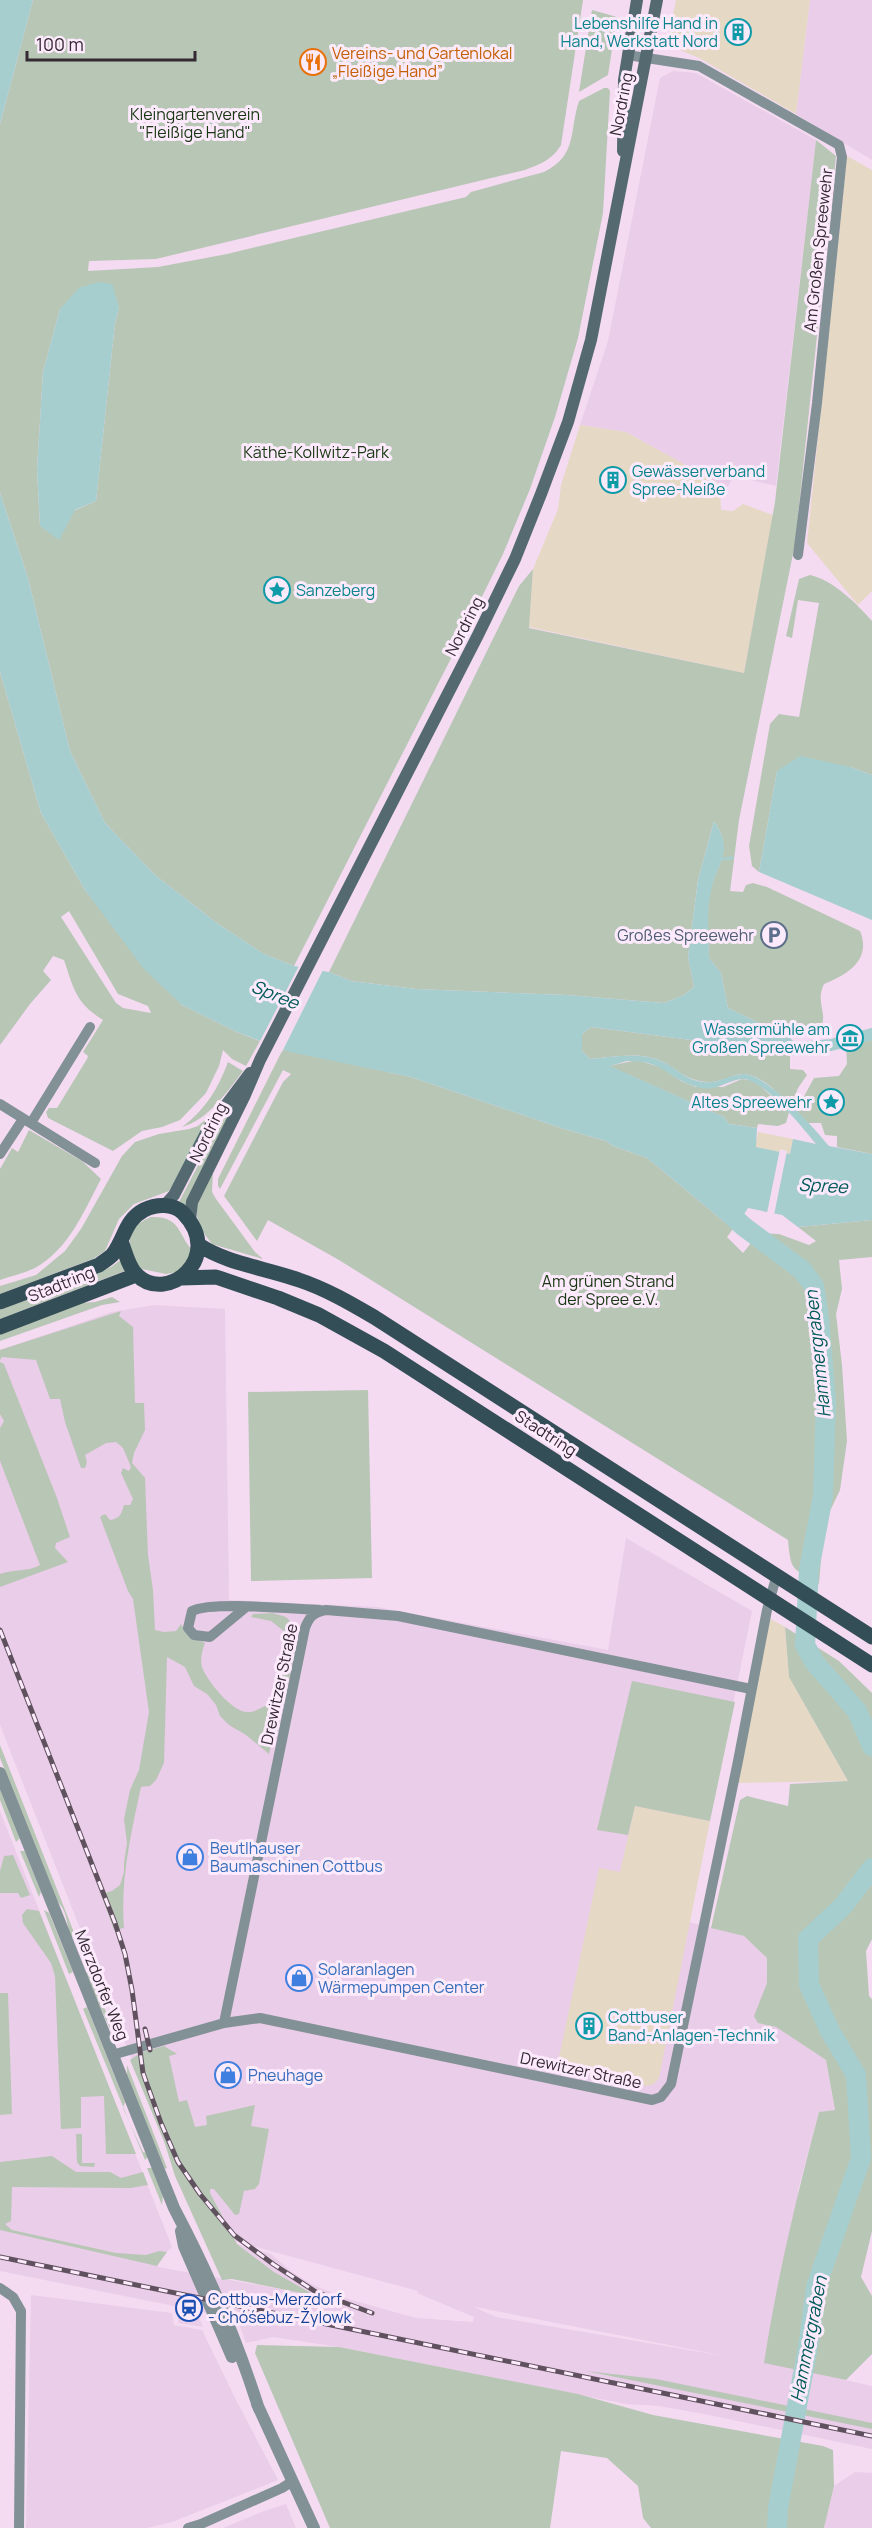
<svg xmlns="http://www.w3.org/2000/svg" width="872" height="2528" font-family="Manrope,sans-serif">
  <rect width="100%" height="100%" fill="#f4dbf2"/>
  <path fill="#eacde8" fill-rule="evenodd" d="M810,0H872V160L796,114Z
    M673,71L696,73L816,140L776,486L734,476L727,488L626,432L580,425L608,341L660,78Z
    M155,1305L225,1309L229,1600L377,1607L608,1650L626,1538L752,1611L689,1922L744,1936L767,1958V1983L760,2002L759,2023L776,2027L826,2060L835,2110L819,2112L798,2190L792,2368L872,2386V2449L704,2414L659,2406L626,2404L339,2347L273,2337L246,2343L237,2318L196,2311L203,2327L178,2323L179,2307L0,2271V1811L172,2247L159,2260L158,2267L313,2295L274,2272L237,2244L271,2254L292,2272L313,2285L348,2299L416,2318L473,2322L474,2317L417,2293L418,2291L204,2233L174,2167L0,1725V1350L112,1312ZM474,2307H475L730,2357L496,2317Z
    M31,2295L172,2313L174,2325L202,2330L236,2400L278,2480L172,2522L147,2528H26Z
    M855,2472L872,2473V2528H824L834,2486Z
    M286,2504L296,2528H223L264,2511Z"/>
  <path fill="#e5d9c5" d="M676,0H810L796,114L699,58L671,46L669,35Z
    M847,156L872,170V591L858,605L807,543Z
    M580,425L626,432L720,484L721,510L733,511L743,504L773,515L744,673L529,627L533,569L558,509L561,485Z
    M758,1132L793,1139L790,1154L755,1147Z
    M769,1618L785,1627L789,1677L848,1781L737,1783Z
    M635,1806L710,1821L659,2078L654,2084L647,2086L557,2067L599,1868L620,1872Z"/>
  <path fill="#b8c6b5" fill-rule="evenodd" d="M33,0H583L561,145C552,160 540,164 525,170L156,259L89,261L88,271L158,267L227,254L466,197L471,192L544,172C578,155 569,131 579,101L604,88H608L610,91L603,213L578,338L555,417L530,489L503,554L467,627L294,966L264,954L218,924L155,875L105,823L70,751L28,578L0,493V124ZM119,307L115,323L96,501L40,526L37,470L43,372L60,309Z
    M592,10L617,17L608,75L579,92Z
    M816,140L836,156L795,544L739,820L730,891L743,892L746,885L753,883L767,887L860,931C872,960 847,975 824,984C815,1003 828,1012 821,1027L806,1028L797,1023L790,1038L728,1008L721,973L709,958C709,937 706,912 710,892C717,862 734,851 714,821L698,880L688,957L694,987L684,995L664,1003L567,995L416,989L351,981L329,972L519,586L533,569L529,628L744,673L775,502Z
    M810,575C833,580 856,603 872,621V775L850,767L777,771L759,872L752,866L749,846L770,724L779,714L799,717L819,603L798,600L792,638L786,636L799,579Z
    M0,672L41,813L85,890L182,1005L237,1032L260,1041L246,1066L232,1059L223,1050L219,1066L206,1093L180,1120L162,1127L142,1131L113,1151L48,1118L46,1112L49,1108H57L87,1059L88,1056L83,1052L103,1020C76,1003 74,990 64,960L53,956L43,971L51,980L30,1004L0,1045ZM69,911L118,994L148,1006L151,1013L123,1008L116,1003L61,917Z
    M591,1027L790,1053V1069L803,1070L807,1075L798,1088L791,1106C777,1093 757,1069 736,1075C721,1080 712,1085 696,1080C683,1077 675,1068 663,1062C641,1051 614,1057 590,1059L582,1051V1034Z
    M870,1036H872V1154L837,1147V1136L825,1135L821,1123H808L796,1111L814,1078L839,1076L847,1064L846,1045Z
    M283,1049L411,1077L564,1129L606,1141L613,1146L647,1158L733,1229L727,1237L743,1253L759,1233L779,1234L809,1245L816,1241L798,1227L872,1220V1257L839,1260L842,1289L836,1314L842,1365L847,1441L840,1490L829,1513L822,1547L819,1584C792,1567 791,1573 788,1540L339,1260L268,1220L257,1241L224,1196L283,1082L291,1074L283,1070L220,1189L218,1186V1179Z
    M637,1060L663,1068L681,1081L696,1087H723L742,1079L755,1081L789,1112L786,1123L778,1126L758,1124L757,1128L729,1124L724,1117L609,1066Z
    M228,1062L243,1071C226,1093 209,1119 182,1127C205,1110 218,1089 228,1062Z
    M232,1106L236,1108L185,1206L179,1202L216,1131Z
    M215,1111L169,1191L134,1204L119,1219L105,1251L93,1259L0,1294V1286L36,1275L65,1251L81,1229L122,1156L135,1142L159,1134L189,1129L198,1126Z
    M29,1130L82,1161L101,1179C84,1211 69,1249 35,1268C25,1273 11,1276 0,1280V1169L12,1148L18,1152Z
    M213,1171L212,1192L216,1199L255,1252L263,1259L212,1244L203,1232L197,1217V1204Z
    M151,1217C182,1216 177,1235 194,1252L178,1272L166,1274L137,1268C128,1245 123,1228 151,1217Z
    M122,1259L127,1270L0,1319V1310L111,1267Z
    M112,1297L120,1302L102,1305L0,1341V1333L81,1303L95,1302Z
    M121,1311L119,1316L133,1327L135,1403H144L145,1430L134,1453L132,1463L145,1478L148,1555L153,1590L155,1630L164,1632L176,1631L181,1624L186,1633L205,1643C202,1650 200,1659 202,1667C207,1681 233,1713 248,1712C259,1712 265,1703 275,1703L280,1706L269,1754L246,1735L229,1725L220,1716L216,1705L207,1694L194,1686L185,1667L167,1657L164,1763L156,1780L150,1786L141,1787C131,1833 120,1881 124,1928L114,1930L101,1894L112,1891L120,1885L124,1872V1863L127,1843L124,1819L130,1790L139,1770L149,1712L133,1599L128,1591L100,1517L105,1514L110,1520C121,1518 121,1514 124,1505H130L133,1499L121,1473L123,1468L129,1471L131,1467L123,1448L116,1442L106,1443L85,1455L87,1462L85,1468H81L65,1422L60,1399H50L36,1360L2,1357L0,1360V1350Z
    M0,1362L4,1364L57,1498L70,1537L56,1543L55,1548L68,1562L0,1587V1574C13,1569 28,1572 40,1565L0,1461V1428L4,1421L0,1414Z
    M368,1390L372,1578L251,1581L248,1392Z
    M273,1613C278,1615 283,1615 287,1618C302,1631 290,1672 287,1689L283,1692C279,1680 284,1667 290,1656L285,1632L271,1621L251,1617L253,1614Z
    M785,1627L839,1661L872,1693V1939L866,1951L869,1996L872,1999V2231L861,2277L872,2296V2354L846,2380L764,2363C777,2278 797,2195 819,2112L835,2110L826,2060L776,2027L758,2023L754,2016L767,1983V1958L744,1936L711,1928L740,1800L747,1796L788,1806L790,1784L848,1781L789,1677Z
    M632,1681L735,1702L710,1821L635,1806L628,1835L597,1830Z
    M0,1745L75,1935L71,1937C66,1923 68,1911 56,1900L0,1758Z
    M0,1787L20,1838L16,1842L0,1800Z
    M20,1851H25L41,1892L39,1897Z
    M13,1855L30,1895L21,1898L18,1893H0V1871L4,1856Z
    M27,1909L39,1911L136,2154H106L104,2096L81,2097V2128L61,2129L55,1976L51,1963L23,1923L22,1915Z
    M44,1910L49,1913L73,1972L69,1974Z
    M90,1971L115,2035L114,2038L85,1973Z
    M0,1993H8L12,2114L0,2115Z
    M87,2007L125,2102L123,2108L143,2152L147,2153L148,2157L145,2160L83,2009Z
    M164,2046L177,2054L169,2056L179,2102L187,2100L195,2127L207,2125L206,2116L255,2105L251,2126L269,2129L259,2184L255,2189L244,2191L239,2214L235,2215L214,2189H210V2193L237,2244L274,2272L316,2296L232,2279L222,2280L175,2176L164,2141L130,2060L142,2052Z
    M127,2065L167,2168L165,2169L127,2077Z
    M76,2134H82V2163H95L94,2167L80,2166L77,2162Z
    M52,2156L76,2172H110L121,2178L143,2172L148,2185L131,2188L12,2187L11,2221L5,2224L12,2230L116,2253L146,2255L159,2251L167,2252L157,2266L0,2230V2162Z
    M147,2168H152L163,2195L162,2205Z
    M257,2345L339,2347L578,2394L653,2415L823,2446L833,2450L834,2486L824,2528H651L643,2518L638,2486L607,2458L561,2451L550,2528H330L255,2353Z
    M586,2371L656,2379L872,2423V2429Z"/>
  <path fill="#a7cecf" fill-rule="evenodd" d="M0,0H33L0,124Z
    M98,282L112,284L119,307L115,323L96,501L75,510L59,540L40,526L37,470L43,372L60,309L79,288Z
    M0,493L28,578L70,751L105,823L155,875L218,924L264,954L294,966L329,972L351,981L416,989L567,995L664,1003L684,995L694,987L688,957L698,880L714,821C735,852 717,861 711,891C706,912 709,937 709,958L721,973L728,1008L790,1038L799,1046L813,1045V1049L798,1054L591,1027L582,1034V1051L590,1059C614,1057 640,1051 663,1062C674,1067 682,1076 694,1080C718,1087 722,1076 743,1074C765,1072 815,1129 829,1146L872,1154V1220L798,1227L782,1215L748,1208L741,1219L746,1223L741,1230L735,1226L733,1229L647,1158L613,1146L606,1141L564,1129L411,1077L290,1052L237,1032L182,1005L144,969L85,890L41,813L0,672ZM627,1061C663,1060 666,1077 694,1086C716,1094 724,1081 742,1079C762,1077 804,1129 816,1144L793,1139L790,1154L756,1147L757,1128L729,1124L724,1117L610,1066Z
    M800,756L850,767L872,775V920L759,872L777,771Z"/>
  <path fill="#f4dbf2" d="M300,964L324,968L282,1052L259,1043Z
    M780,1149L787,1151L774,1215L767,1213Z"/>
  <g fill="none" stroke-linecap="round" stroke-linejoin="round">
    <path stroke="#a7cecf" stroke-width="3" d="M723,859L732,858"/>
    <path stroke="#a7cecf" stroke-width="12" d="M798,1048L831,1045L872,1034"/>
    <path stroke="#a7cecf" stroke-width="20" d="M724,1208L743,1226L802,1270L814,1286L819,1318L826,1401L823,1496L809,1570L805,1645L815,1663L857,1711L872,1746
      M777,2528L778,2508L808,2347L816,2287L861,2158L856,2075L830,2031L809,1985L808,1939L843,1906L872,1868"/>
    <path stroke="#829196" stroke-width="10" d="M627,55L699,66L839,145L842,157L817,403L798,555
      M0,1104L95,1163
      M31,1123L90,1027
      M0,1154L23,1119
      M245,1608L210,1637L194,1635L188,1628L192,1611C213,1601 293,1609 320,1610
      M224,2023L260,2018L652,2100L661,2097L671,2084L738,1761L767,1610L777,1574
      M112,2055L224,2023L305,1628C309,1617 314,1612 326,1610L398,1616L751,1689
      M0,2288L13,2297L21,2311L19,2528
      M188,2528L201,2524L282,2488L293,2481"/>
    <path stroke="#829196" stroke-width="12" d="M0,1773L174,2208C208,2272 237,2340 259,2409
      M181,2231L184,2246L232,2357
      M257,2404L314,2528"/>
    <path stroke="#546a70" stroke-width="12" d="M623,151L624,80L637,0
      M164,1206L174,1195L208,1129L250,1073
      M190,1220L192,1202L245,1095L260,1060L478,635L515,559L541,494L568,422L591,340L657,0"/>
    <path stroke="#334e56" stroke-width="15" d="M199,1245C228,1264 266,1268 299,1280C326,1289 350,1303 374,1317L872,1637
      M181,1278L216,1277L278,1298L319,1315L384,1351L872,1665
      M0,1302L99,1265C104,1261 110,1258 113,1254C125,1238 125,1220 144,1210C156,1204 173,1203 183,1213C226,1257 166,1306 136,1274C128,1266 125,1251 121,1241
      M0,1327L136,1275"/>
    <defs>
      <path id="rail" d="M0,1630L115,1923L125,1954L132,1990L143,2073L161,2123L178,2162L200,2194L234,2235L273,2264L316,2292L372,2313
        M145,2029L150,2050
        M0,2257L872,2436"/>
    </defs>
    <use href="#rail" stroke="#5f525e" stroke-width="5"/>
    <use href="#rail" stroke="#feeafd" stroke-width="3" stroke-dasharray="9" stroke-linecap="butt"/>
  </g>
  <defs>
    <symbol id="building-ring" viewBox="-11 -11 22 22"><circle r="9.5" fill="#feeafd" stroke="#0f9aa8" stroke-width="1.5"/><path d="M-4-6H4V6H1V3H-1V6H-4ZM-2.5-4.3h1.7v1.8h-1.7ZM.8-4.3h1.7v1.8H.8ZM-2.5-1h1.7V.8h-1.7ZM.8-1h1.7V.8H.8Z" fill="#0f9aa8"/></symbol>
    <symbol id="restaurant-ring" viewBox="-11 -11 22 22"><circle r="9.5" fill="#feeafd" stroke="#e8710a" stroke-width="1.5"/><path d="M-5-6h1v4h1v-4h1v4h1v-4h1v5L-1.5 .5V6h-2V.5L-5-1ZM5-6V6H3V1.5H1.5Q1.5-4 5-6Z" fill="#e8710a"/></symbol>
    <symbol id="sight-ring" viewBox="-11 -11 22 22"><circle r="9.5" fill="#feeafd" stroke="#0f9aa8" stroke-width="1.5"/><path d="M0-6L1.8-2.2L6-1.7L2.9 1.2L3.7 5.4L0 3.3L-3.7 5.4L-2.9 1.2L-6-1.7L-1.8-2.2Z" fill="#0f9aa8"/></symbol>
    <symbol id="parking-ring" viewBox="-11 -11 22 22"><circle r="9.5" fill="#feeafd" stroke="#5c6f8a" stroke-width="1.5"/><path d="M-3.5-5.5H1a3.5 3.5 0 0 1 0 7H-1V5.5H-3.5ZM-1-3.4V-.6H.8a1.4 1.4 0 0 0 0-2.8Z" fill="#5c6f8a"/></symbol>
    <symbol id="museum-ring" viewBox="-11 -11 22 22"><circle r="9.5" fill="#feeafd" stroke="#0f9aa8" stroke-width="1.5"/><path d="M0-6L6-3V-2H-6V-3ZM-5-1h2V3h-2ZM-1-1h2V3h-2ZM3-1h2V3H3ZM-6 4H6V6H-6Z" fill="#0f9aa8"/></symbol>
    <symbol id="shop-ring" viewBox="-11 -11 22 22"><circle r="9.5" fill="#feeafd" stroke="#3f7fe0" stroke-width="1.5"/><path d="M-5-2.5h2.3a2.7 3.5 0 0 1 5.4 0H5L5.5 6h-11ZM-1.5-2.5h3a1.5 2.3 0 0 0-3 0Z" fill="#3f7fe0"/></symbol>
    <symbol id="station-ring" viewBox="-11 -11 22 22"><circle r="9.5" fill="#feeafd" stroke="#1a4fb4" stroke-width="1.5"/><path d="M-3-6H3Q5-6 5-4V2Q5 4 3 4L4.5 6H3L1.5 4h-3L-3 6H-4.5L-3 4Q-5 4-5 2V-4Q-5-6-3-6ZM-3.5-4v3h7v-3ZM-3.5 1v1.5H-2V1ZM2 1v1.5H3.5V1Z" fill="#1a4fb4"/></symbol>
  </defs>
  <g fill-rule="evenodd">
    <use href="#building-ring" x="723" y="17" width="30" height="30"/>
    <use href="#restaurant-ring" x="298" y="47" width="30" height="30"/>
    <use href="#building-ring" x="598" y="465" width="30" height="30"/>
    <use href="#sight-ring" x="262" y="575" width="30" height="30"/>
    <use href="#parking-ring" x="759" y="920" width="30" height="30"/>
    <use href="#museum-ring" x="835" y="1023" width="30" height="30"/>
    <use href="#sight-ring" x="816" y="1087" width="30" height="30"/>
    <use href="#shop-ring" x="175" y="1842" width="30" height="30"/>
    <use href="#shop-ring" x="284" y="1963" width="30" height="30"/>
    <use href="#building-ring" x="574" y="2011" width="30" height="30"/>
    <use href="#shop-ring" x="213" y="2060" width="30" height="30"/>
    <use href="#station-ring" x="174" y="2293" width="30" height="30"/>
  </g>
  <g text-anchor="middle" stroke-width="6" stroke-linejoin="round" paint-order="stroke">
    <g font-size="16" fill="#0d838f" stroke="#feeafd" text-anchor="end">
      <text x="718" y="29">Lebenshilfe Hand in<tspan x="718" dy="18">Hand, Werkstatt Nord</tspan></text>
      <text x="632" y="477" text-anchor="start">Gewässerverband<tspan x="632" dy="18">Spree-Neiße</tspan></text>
      <text x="296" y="596" text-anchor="start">Sanzeberg</text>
      <text x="830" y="1035">Wassermühle am<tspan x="830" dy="18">Großen Spreewehr</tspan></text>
      <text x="812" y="1108">Altes Spreewehr</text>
      <text x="608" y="2023" text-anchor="start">Cottbuser<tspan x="608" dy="18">Band-Anlagen-Technik</tspan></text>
    </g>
    <g font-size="16" fill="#c56008" stroke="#feeafd" text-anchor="start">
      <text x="332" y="59">Vereins- und Gartenlokal<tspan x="332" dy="18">„Fleißige Hand”</tspan></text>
    </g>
    <g font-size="16" fill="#342a33" stroke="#feeafd">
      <text transform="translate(621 104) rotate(-79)" y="6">Nordring</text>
      <text transform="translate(818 250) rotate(-84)" y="6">Am Großen Spreewehr</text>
      <text transform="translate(464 626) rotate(-63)" y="6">Nordring</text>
      <text transform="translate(208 1132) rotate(-64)" y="6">Nordring</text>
      <text transform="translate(61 1284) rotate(-22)" y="6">Stadtring</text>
      <text transform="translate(546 1433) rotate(33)" y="6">Stadtring</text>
      <text transform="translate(279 1684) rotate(-78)" y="6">Drewitzer Straße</text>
      <text transform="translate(102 1985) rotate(68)" y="6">Merzdorfer Weg</text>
      <text transform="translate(581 2070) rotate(12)" y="6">Drewitzer Straße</text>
    </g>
    <g font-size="16" fill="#183611" stroke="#feeafd">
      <text x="195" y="120">Kleingartenverein<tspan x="195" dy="18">"Fleißige Hand"</tspan></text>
      <text x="316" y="458">Käthe-Kollwitz-Park</text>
      <text x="608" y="1287">Am grünen Strand<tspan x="608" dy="18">der Spree e.V.</tspan></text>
    </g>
    <g font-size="16" fill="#4e5e75" stroke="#feeafd" text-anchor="end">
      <text x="754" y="941">Großes Spreewehr</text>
    </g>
    <g font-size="16" fill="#366cbe" stroke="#feeafd" text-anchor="start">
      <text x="210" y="1854">Beutlhauser<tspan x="210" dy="18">Baumaschinen Cottbus</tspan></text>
      <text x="318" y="1975">Solaranlagen<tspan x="318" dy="18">Wärmepumpen Center</tspan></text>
      <text x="248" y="2081">Pneuhage</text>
    </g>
    <g font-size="16" fill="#164399" stroke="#feeafd" text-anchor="start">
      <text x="208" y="2305">Cottbus-Merzdorf<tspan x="208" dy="18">- Chóśebuz-Žylowk</tspan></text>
    </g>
    <g font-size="18" font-style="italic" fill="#025a5b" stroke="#feeafd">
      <text transform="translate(275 995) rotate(22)" y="6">Spree</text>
      <text transform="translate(823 1186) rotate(3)" y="6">Spree</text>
      <text transform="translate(818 1354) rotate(-96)" y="6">Hammergraben</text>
      <text transform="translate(809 2339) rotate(-79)" y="6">Hammergraben</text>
    </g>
  </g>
  <path d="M27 51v9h168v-9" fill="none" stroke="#342a33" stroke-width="3"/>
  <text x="36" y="51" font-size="18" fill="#342a33" stroke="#feeafd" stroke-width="4.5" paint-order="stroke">100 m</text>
</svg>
